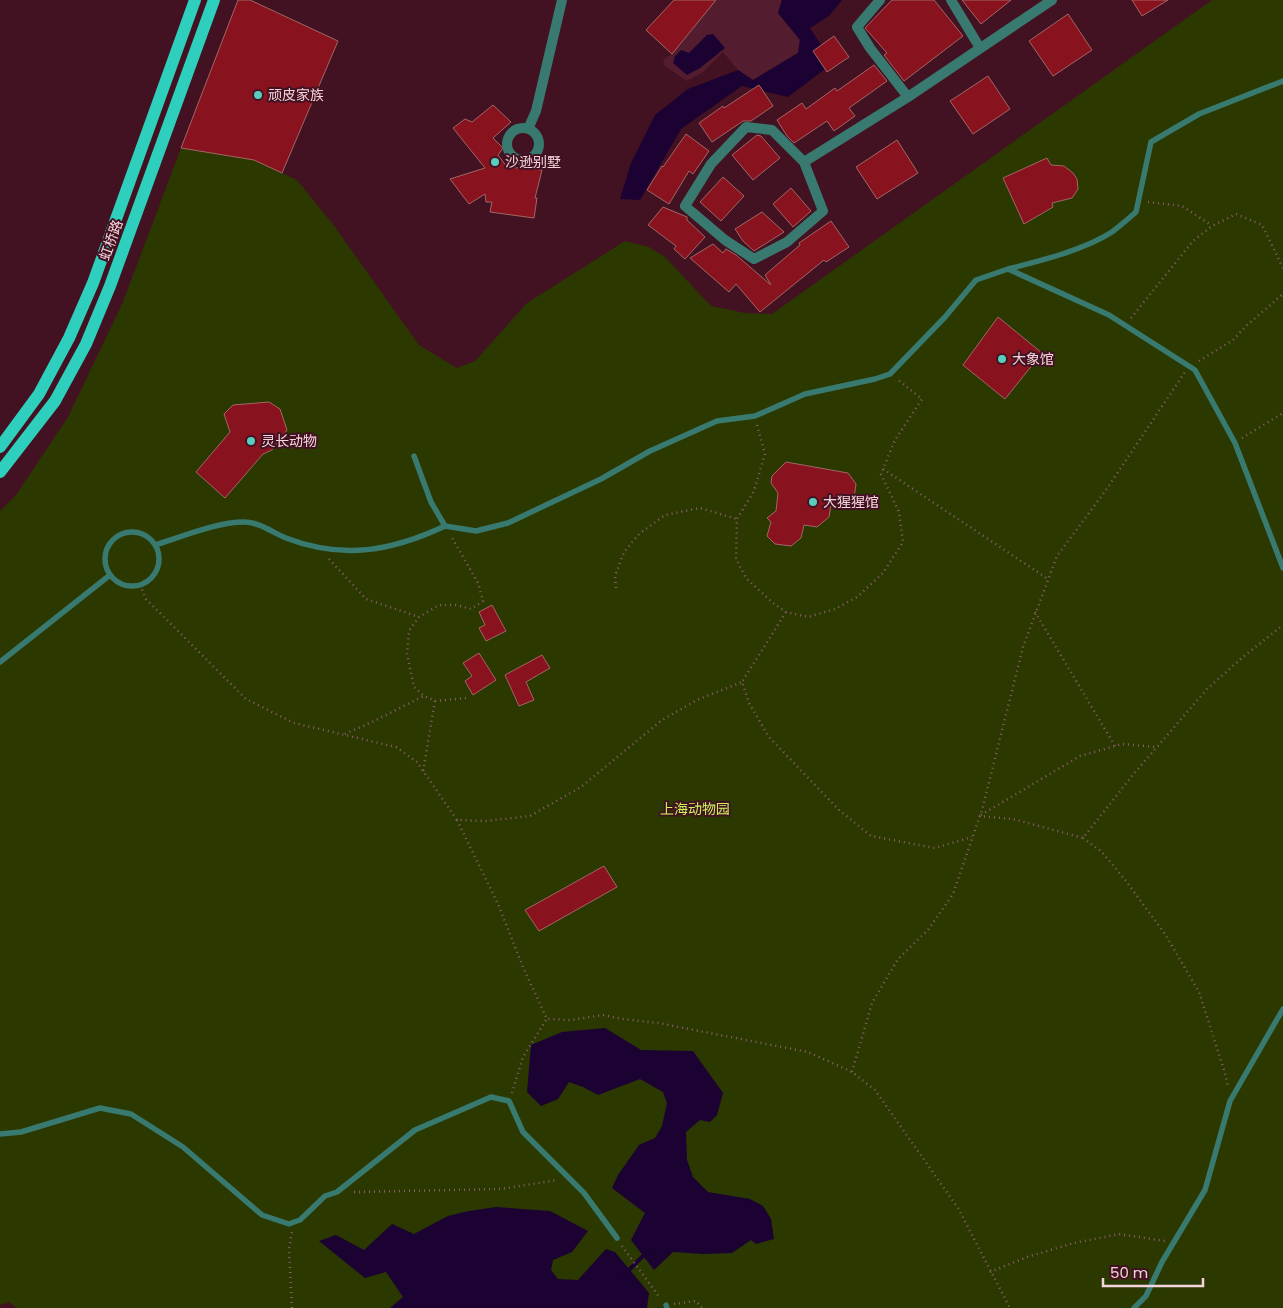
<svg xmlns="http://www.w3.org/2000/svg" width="1283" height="1308" font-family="Poppins,'Noto Sans SC',sans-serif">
  <rect width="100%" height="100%" fill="#421222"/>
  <path fill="#531d2f" d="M674,0H782L778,13L800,40L798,53L753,80L738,70L723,52L703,72L687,81L665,66L663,60L672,54L646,30Z"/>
  <path fill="#2b3800" d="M1212,0H1283V1308H17L9,1302L0,1305V511L16,495L68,417L122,304L181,148L254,160L297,180L332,223L419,345L457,368L475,361L527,303L625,241L649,247L665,257L711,306L745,313L772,314Z"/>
  <path fill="#1b0233" d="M782,0H842L829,16L810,28L821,45L813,51L825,69L788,97L742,86L681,129L640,200L620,199L631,163L655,115L688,89L738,70L753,80L798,53L800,40L778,13Z
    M713,34L725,48L700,68L687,75L673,63L675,56L681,50L689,53L707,35Z
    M605,1028L641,1050L693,1051L723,1093L717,1115L710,1122L700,1120L686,1132L687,1160L693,1177L708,1192L750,1199L763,1206L771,1219L774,1239L756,1244L751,1240L732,1253L703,1254L673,1252L654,1270L631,1240L645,1213L612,1188L618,1175L639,1145L655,1138L662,1126L667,1103L663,1092L640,1079L598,1095L583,1087L569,1082L558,1099L541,1106L527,1092L531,1045L562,1032Z
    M496,1207L550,1211L588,1231L572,1252L553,1260L551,1270L558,1279L578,1280L606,1249L615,1252L649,1293L647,1308H390L403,1297L386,1272L365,1278L319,1241L336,1235L364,1250L392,1224L414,1234L448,1216L469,1211Z"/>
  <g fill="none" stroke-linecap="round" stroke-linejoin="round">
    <path stroke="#1b0233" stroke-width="4" d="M626,1273L646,1253"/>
  </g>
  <path fill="#89121f" stroke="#a06764" d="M238,0H250L338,41L282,173L254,160L181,148Z
    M674,0H716L672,54L646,30Z
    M892,0H934L963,36L904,81L884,55L887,53L865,28Z
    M962,0H1011L981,24Z
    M1132,0H1168L1142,16Z
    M1068,14L1092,50L1053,76L1029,41Z
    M834,36L849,57L827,72L813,51Z
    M874,65L887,81L849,108L855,116L834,131L827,121L794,143L787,136L777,120L802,103L806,109L835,88L837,91Z
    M988,76L1010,109L973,134L950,101Z
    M759,85L773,106L751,121H743L712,142L699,123L723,106L724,108Z
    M493,105L511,122L493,138L503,148L498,155L507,167L542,170L535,198H537L534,218L490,212L492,202H486L485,194L469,204L450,179L485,168L453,128L465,119L472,122Z
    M686,134L709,151L693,174L689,171L669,204L647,190L662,166L663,167Z
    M757,135L761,136L780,158L753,180L732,155Z
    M897,140L918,173L877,199L856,167Z
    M1047,158L1051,165L1064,166L1073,173L1077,179L1078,189L1072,198L1052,203L1053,207L1024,224L1003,178Z
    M723,177L744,196L721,221L700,202Z
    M791,188L811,211L793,227L773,204Z
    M663,207L687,217V220L705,237L685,259L674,249L676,246L648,225Z
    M762,212L784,232L754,251L743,241L735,229Z
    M831,221L849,247L826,262L824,260L760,312L736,284L729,292L690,258L713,244L723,253L726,249L736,255L771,285L765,275L800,245L799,243Z
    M998,317L1042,353L1005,399L963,365Z
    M269,402L280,409L287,430L272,450L263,454L225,498L196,472L230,432L224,414L233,405Z
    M786,462L848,473L856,484L854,498L845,506L831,505L829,517L817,527L804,525L801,538L791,546L775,544L767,536L771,522L767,518L776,511L778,493L771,483L772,476Z
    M492,605L506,631L486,641L479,628L485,625L479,612Z
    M479,653L496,680L473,695L465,681L472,676L463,663Z
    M542,655L550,668L526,682L534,700L519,706L505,675Z
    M604,866L617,887L539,931L525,910Z"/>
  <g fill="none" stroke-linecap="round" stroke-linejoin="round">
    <path stroke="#895f6c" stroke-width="2.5" stroke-dasharray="1 4" stroke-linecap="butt" d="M1148,202L1182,206L1211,225
      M1131,318L1193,241L1212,226L1236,214L1262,225L1283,268
      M1199,361L1233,340L1246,326L1283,294
      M757,425L765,454L754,491L737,519L736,559L746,578L773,603L786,612L808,617L835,609L857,597L883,573L903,542L899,512L881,474L895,440L922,399L897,379
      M1242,438L1283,413
      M883,469L1048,579
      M329,559L366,599L419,617
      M140,585L146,599L246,699L294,723L396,747L417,762L457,820L486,821L530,816L581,787L662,720L697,700L742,682
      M616,588L615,576L624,552L639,534L665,515L700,508L737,519
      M786,612L742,682L749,703L769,737L839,810L871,836L935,848L972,837
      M1035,612L1115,746
      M435,701L467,698
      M345,734L374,721L424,696
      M423,771L435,701L424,696L414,687L407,654L409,631L419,617L439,605H456L471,609L483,601L478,583L451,536
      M981,815L1080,756L1122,744L1157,747
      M979,816L1013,819L1083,838L1132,776L1207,689L1243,657L1283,625
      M457,820L498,904L523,967L547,1019L571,1020L603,1015L623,1019L658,1023L808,1052L852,1072L875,1090L958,1208L1010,1308
      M1083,838L1102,852L1126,881L1165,934L1199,992L1225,1073L1228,1087
      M852,1072L872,1003L898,959L928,930L953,894L982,810L1023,647L1057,556L1106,490L1185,372
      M512,1093L523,1057L546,1020
      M354,1192L500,1189L558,1180
      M622,1246L660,1298
      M990,1272L1027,1257L1074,1243L1119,1234L1165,1241
      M674,1304L696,1301L702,1308
      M292,1308L289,1250L292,1231"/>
    <path stroke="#397a70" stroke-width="5.5" d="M1008,269C1040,261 1084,250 1112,232C1120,226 1128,219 1136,212L1151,142L1199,114L1283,81
      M414,456L431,502L445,526L476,531L508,523L601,479L650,451L717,421L755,416L805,394L875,379L890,374L945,317L976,280L1008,269L1109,315L1195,370L1235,443L1283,568
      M105 559a27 27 0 1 1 54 0a27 27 0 1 1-54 0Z
      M155,545C181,537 217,522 244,522C260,522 273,533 286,538C343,560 392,551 445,526
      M0,662L110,575
      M0,1134L21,1132L100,1108L131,1114L183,1147L262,1215L289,1224L294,1222L300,1220L325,1196L337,1192L415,1130L491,1097L509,1101L523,1132L584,1193L617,1238
      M666,1305L667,1308
      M1134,1308L1146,1296L1162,1262L1205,1190L1230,1101L1283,1009"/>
    <path stroke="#397a70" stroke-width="10" d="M880,0L857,27L870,48L908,97
      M951,0L980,48
      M746,127L772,130L804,162L823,211L787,242L754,259L725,240L685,206L711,164Z
      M507 144a16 16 0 1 1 32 0a16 16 0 1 1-32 0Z
      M528,129L536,111L562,0
      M804,162L908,97L1052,0"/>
    <path stroke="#2ecfbc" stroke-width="12" d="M0,447L39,394L69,338L93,283L195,0
      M0,472L55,401L86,344L110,286L214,0"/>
  </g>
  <g fill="#5acebd" stroke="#421222" stroke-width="2">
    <circle cx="258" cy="95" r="5"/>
    <circle cx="495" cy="162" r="5"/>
    <circle cx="1002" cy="359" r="5"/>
    <circle cx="251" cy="441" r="5"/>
    <circle cx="813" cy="502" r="5"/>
  </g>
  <g text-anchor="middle" stroke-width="4" stroke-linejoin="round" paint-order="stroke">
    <g font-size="14" fill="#f5d5dc" stroke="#421222" text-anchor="start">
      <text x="268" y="100">顽皮家族</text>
      <text x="505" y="167">沙逊别墅</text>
      <text x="1012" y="364">大象馆</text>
      <text x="261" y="446">灵长动物</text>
      <text x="823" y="507">大猩猩馆</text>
    </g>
    <g font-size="14" fill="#f5d5dc" stroke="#421222">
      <text transform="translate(111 240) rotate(-70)" y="5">虹桥路</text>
    </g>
    <g font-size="14" fill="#cbf35b" stroke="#421222">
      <text x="695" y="814">上海动物园</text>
    </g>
  </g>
  <path d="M1103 1278v8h100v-8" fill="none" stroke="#f5d5dc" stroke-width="2.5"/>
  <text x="1110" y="1278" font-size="15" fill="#f5d5dc" stroke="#421222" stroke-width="4" paint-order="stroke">50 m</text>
</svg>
